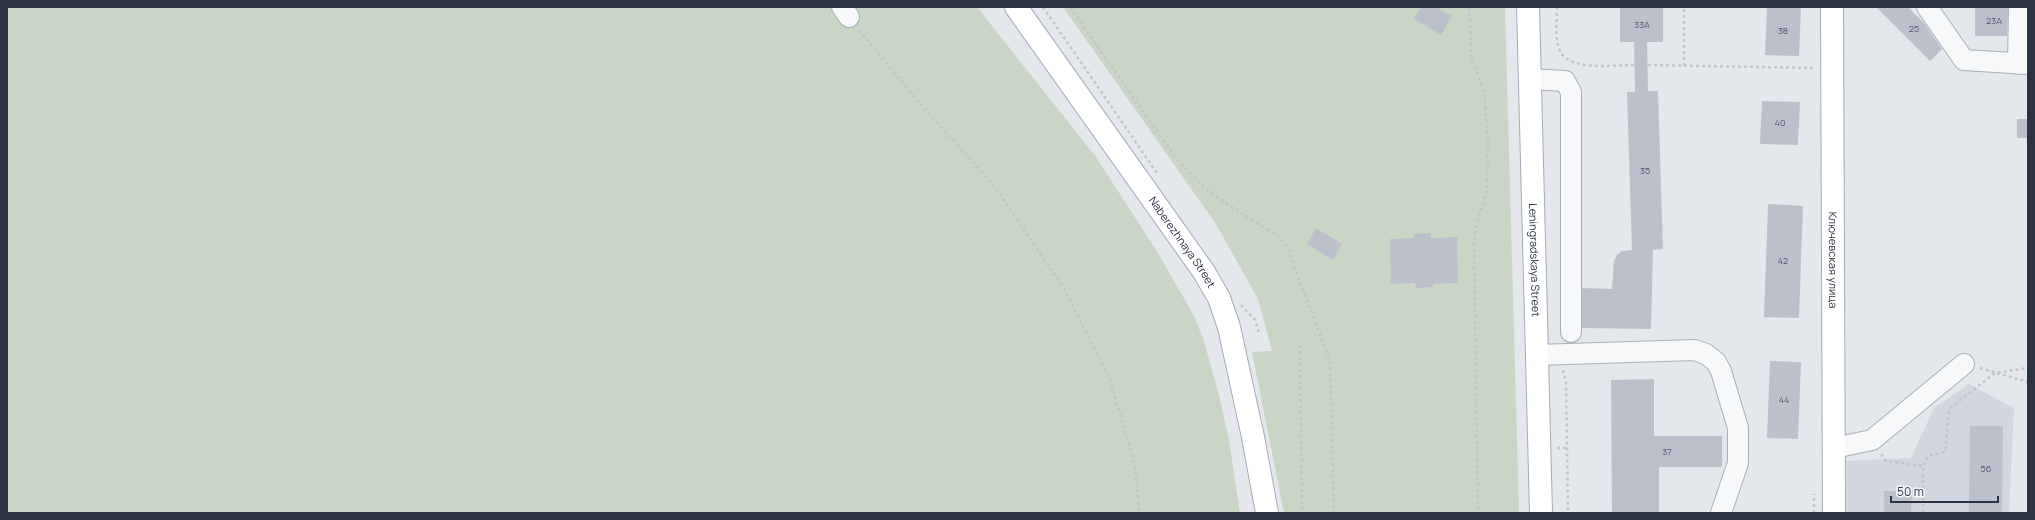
<svg xmlns="http://www.w3.org/2000/svg" width="2035" height="520" font-family="Manrope,sans-serif">
  <rect width="100%" height="100%" fill="#e4e7ec"/>
  <path fill="#d2d6de" d="M1969,384L2014,408L2009,513H1845L1846,461L1911,458L1934,408Z"/>
  <path fill="#c9d6c5" d="M7,7H977L1096,157L1158,253L1193,314L1203,338L1219,395L1229,440L1240,513H7Z
    M1063,7H1505L1519,513H1284L1252,352L1272,351L1258,299L1216,224Z"/>
  <path fill="#bbc0ca" d="M1421,7H1436L1452,16L1441,35L1414,19Z
    M1620,7H1663V42H1647L1648,91H1658L1663,249L1653,250L1651,329L1582,328V288L1612,289L1614,261L1617,255L1622,251L1632,250L1627,92H1635L1634,42H1620Z
    M1767,7H1801L1799,56L1765,55Z
    M1876,7H1908L1924,23L1942,49L1930,61Z
    M1975,7H2008L2007,36H1975Z
    M1762,101L1800,102L1798,145L1760,144Z
    M2017,119H2028V138H2017Z
    M1768,204L1803,206L1799,318L1764,317Z
    M1316,228L1342,244L1333,260L1307,244Z
    M1431,233V238L1457,237L1458,283L1433,284V287L1416,288L1415,283L1391,284L1390,239L1414,238V234Z
    M1770,361L1801,362L1798,439L1767,438Z
    M1654,379V436H1722V467H1659V513H1612L1611,380Z
    M1970,426H2003L2002,513H1969Z
    M1884,491H1912L1911,513H1884Z"/>
  <g fill="none" stroke-linecap="round" stroke-linejoin="round">
    <defs>
      <path id="minor" d="M842,7L849,17
        M1927,7L1964,60L2028,64
        M2018,64L2019,7
        M1530,79L1565,81L1571,92V332
        M1536,355L1695,350L1706,354L1716,362L1721,371L1738,428V463L1721,513
        M1834,448L1872,440L1964,364"/>
      <g id="major">
        <path id="s1" d="M1016,7L1204,272L1219,298L1229,327L1253,437L1267,513"/>
        <path id="s2" d="M1528,7L1541,513"/>
        <path id="s3" d="M1832,7L1834,513"/>
      </g>
    </defs>
    <use href="#minor" stroke="#a9aeb7" stroke-width="22"/>
    <use href="#major" stroke="#a3abb8" stroke-width="24"/>
    <path stroke="#c2c5cb" stroke-width="2.5" stroke-dasharray="3 3" stroke-linecap="butt" d="M1043,7L1157,173
      M1070,7L1175,157L1201,184L1219,199L1278,236L1287,247L1330,361L1334,513
      M1469,7L1472,60L1484,92L1488,141L1487,190L1476,227L1474,241L1478,513
      M1557,7C1557,20 1554,41 1561,53C1573,71 1615,65 1634,65
      M859,30L916,99L995,187L1063,287L1110,380L1135,466L1139,513
      M1648,65L1816,68
      M1684,66V7
      M1241,305L1255,320L1259,333
      M1300,345L1302,513
      M1980,368L2028,382
      M1563,370L1566,381L1568,513
      M1557,448H1566
      M1881,454L1886,461L1923,466
      M1814,513V494
      M1923,513V466L1928,456L1945,452L1949,409L1995,373L2028,368"/>
    <use href="#minor" stroke="#f7f8fa" stroke-width="20"/>
    <use href="#major" stroke="#fff" stroke-width="22"/>
  </g>
  <g text-anchor="middle" stroke-width="3" stroke-linejoin="round" paint-order="stroke">
    <g font-size="9" fill="#4f5766">
      <text x="1994" y="24">23А</text>
      <text x="1642" y="28">33А</text>
      <text x="1914" y="32">25</text>
      <text x="1783" y="34">38</text>
      <text x="1780" y="126">40</text>
      <text x="1645" y="174">35</text>
      <text x="1783" y="264">42</text>
      <text x="1784" y="403">44</text>
      <text x="1667" y="455">37</text>
      <text x="1986" y="472">56</text>
    </g>
    <g font-size="11" fill="#2b3445" stroke="#f4f6f9">
      <text dy="4" stroke="none"><textPath href="#s1" startOffset="288">Naberezhnaya Street</textPath></text>
      <text dy="4" stroke="none"><textPath href="#s2" startOffset="253">Leningradskaya Street</textPath></text>
      <text dy="4" stroke="none"><textPath href="#s3" startOffset="253">Ключевская улица</textPath></text>
    </g>
  </g>
  <rect width="2035" height="520" fill="none" stroke="#2b3445" stroke-width="16"/>
  <path d="M1891 496v6h107v-6" fill="none" stroke="#2b3445" stroke-width="2"/>
  <text x="1897" y="496" font-size="12" fill="#2b3445" stroke="#f4f6f9" stroke-width="3" paint-order="stroke">50 m</text>
</svg>
